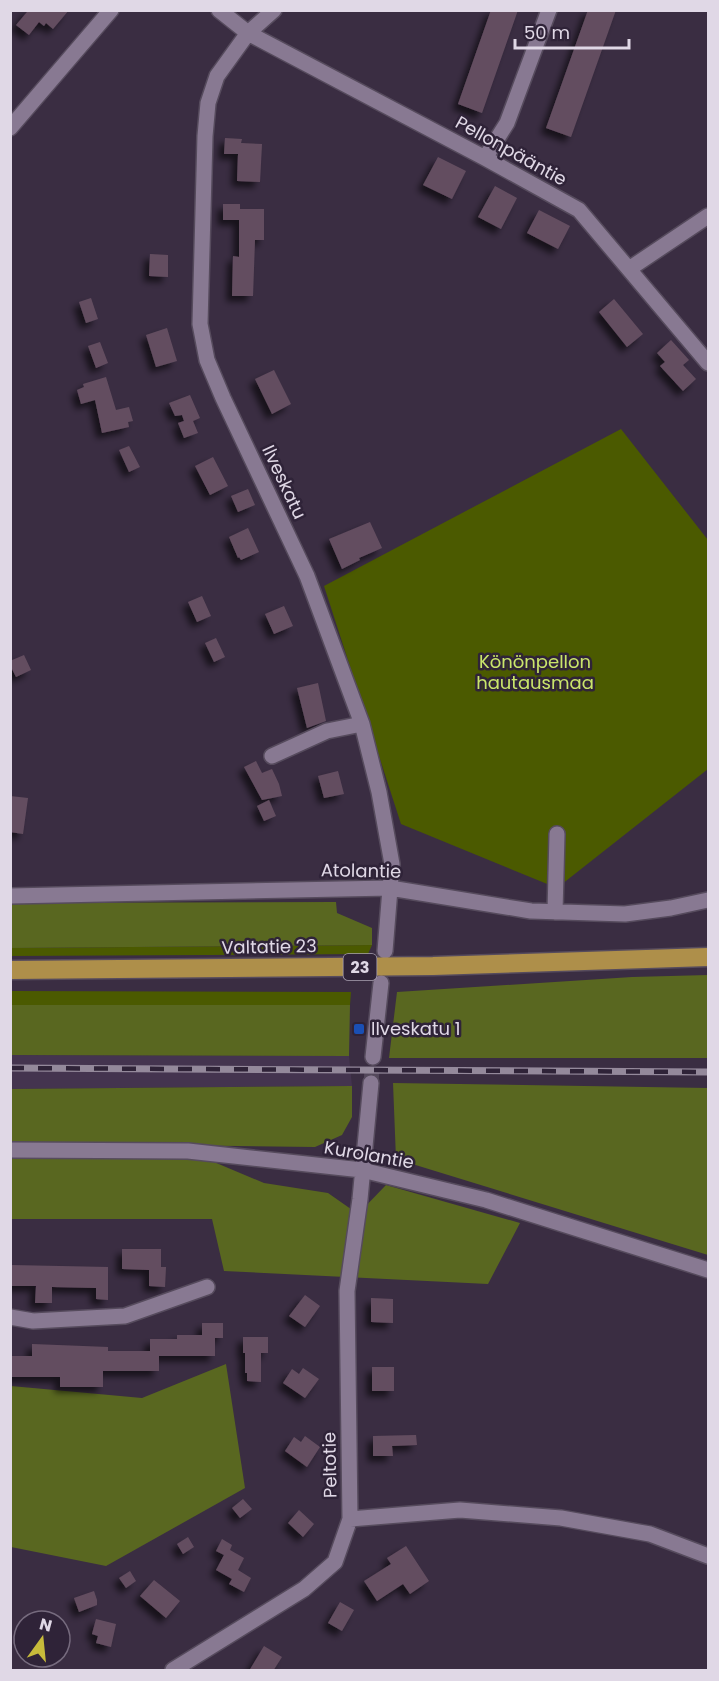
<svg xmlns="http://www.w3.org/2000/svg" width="719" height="1681" font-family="Poppins,sans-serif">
  <defs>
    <filter id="shadow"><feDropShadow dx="-5.5" dy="5.5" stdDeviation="3" flood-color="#0009"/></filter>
  </defs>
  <rect width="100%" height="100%" fill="#3a2d42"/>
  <path fill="#44344f" d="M10,1055L349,1056L352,1086L11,1089Z"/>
  <path fill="#4b5a00" d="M621,429L708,540V769L557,888L401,824L324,586Z
    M372,945L368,954L11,956V948Z
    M11,991L351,992L350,1005H11Z"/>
  <path fill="#596720" d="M336,902L337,913L372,928V945L11,948L10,903Z
    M708,975V1058H389L397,992L632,977Z
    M11,1005H350L349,1056L11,1055Z
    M393,1083L708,1088V1255L396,1159Z
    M352,1086V1117L342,1135L315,1147L11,1143V1089Z
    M188,1151L264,1183L328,1193L358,1214L386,1185L520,1223L488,1284L224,1271L212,1219H11L10,1153Z
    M226,1364L245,1488L106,1566L11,1547V1386L142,1398Z"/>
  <path fill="#644e60" filter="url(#shadow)" d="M26,10H69L53,29L46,23L44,26L39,22L29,35L16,25L27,12Z
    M491,10H518L482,113L458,104Z
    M588,10H616L571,137L546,128Z
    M225,138L242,139L241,143L262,144L260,182L237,181L238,154H224Z
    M438,157L466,171L452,199L423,185Z
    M495,186L517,198L501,229L478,217Z
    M223,204H240V209H264V240H255L253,296H232L233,256L239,257V220H223Z
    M539,210L570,226L558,249L527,233Z
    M150,254L168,255V277L149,276Z
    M91,298L98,319L86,323L79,302Z
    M614,299L643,334L627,347L599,312Z
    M167,328L177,361L156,367L146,335Z
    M671,340L689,360L683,365L696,379L683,391L660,366L665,362L657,353Z
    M100,342L108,363L96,368L88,346Z
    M274,370L291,404L272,414L255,379Z
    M106,377L116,410L129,407L133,421L128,422L129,427L102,433L95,400L81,404L77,390L84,387L83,384Z
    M190,395L200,418L193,421L198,433L184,438L178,423L184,421L182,415L175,416L169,403Z
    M129,446L140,467L129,472L119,450Z
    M213,457L228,486L210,495L195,466Z
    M248,489L255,505L238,512L231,496Z
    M370,522L382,548L359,558L360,560L342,569L329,539Z
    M248,528L259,552L241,560L239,557L238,558L229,537Z
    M202,596L211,616L197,622L188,602Z
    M284,606L293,626L274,634L265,614Z
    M216,638L225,657L214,662L205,643Z
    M24,655L31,670L16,677L10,665V661Z
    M318,683L326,721L307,728L297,688Z
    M256,761L262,773L272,769L279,784L282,796L262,800L244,767Z
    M338,771L344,794L324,798L318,776Z
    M10,796L28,798L23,834L10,832Z
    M269,800L276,816L264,821L257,806Z
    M122,1249H161V1267H166L165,1287L149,1286V1270L122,1269Z
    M10,1265L108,1267V1300L96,1299V1288L52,1287V1303H35L36,1286H10Z
    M305,1295L320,1306L305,1327L289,1316Z
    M371,1298L393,1299V1323L371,1322Z
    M202,1323H223V1338H215V1356H159V1371H103V1387H60V1377H10V1356H32V1344L108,1347V1351H150V1339H177V1335H202Z
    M243,1337H268V1353H261V1382L247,1381V1373H245V1353H243Z
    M372,1367H394V1391H372Z
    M303,1368L319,1379L305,1398L283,1383L292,1369L299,1374Z
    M416,1435L417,1445L392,1446L393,1456H373V1436Z
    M305,1436L320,1447L307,1467L285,1451L294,1437L301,1442Z
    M243,1499L252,1509L240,1518L232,1508Z
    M299,1510L314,1524L303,1537L288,1523Z
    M188,1537L194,1547L183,1554L177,1544Z
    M222,1539L232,1545L230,1550L244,1558L238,1570L251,1578L244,1592L229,1584L232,1579L216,1570L224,1555L216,1551Z
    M406,1546L429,1581L410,1594L403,1584L377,1601L364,1581L391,1564L387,1558Z
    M130,1571L136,1581L126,1588L119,1578Z
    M154,1580L180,1601L166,1618L140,1596Z
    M94,1591L97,1600V1605L79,1612L74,1598Z
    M340,1602L354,1610L342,1631L328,1623Z
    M96,1619L116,1624L111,1647L96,1643L98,1636L92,1634Z
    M264,1646L282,1657L273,1671H249Z"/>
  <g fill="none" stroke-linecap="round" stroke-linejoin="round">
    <path stroke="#53475b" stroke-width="15" stroke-dasharray="15 8" stroke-linecap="butt" d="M371,1083L373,1057"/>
    <defs>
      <path id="minor" d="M219,10L248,33L485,158L579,210L708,363
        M274,10L248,33L217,76L208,103L205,136L200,324L207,360L223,398L307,576L362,724L379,792L392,864L385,951
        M10,128L111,10
        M485,158L507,123L549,10
        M629,269L708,216
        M272,756L327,731L362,724
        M10,896L390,888L531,911L625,914L671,908L708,900
        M555,912L557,834
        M373,1057L381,983
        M10,1150L188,1151L362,1170L486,1200L708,1270
        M10,1317L33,1321L125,1316L207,1287
        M350,1519L460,1510L561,1518L650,1534L708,1556
        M173,1670L304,1589L335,1562L350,1519L347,1291L360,1199L371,1083"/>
      <path id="highway" d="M10,970L433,966L708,957"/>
    </defs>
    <use href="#minor" stroke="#564b5d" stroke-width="18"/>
    <use href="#highway" stroke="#564b5d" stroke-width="21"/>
    <use href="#minor" stroke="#887992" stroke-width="15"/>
    <use href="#highway" stroke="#ae8f4a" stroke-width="18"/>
    <defs>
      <path id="rail" d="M10,1068L708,1072"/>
    </defs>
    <use href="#rail" stroke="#94899b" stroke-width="7"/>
    <use href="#rail" stroke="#2f2338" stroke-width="4.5" stroke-dasharray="14" stroke-linecap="butt"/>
  </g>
  <rect fill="#1a4fb4" stroke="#2f2338" stroke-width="2" x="353" y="1023" width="12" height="12" rx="3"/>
  <g text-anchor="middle" stroke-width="5" stroke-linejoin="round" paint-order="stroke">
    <rect fill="#2f2338" stroke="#aba2b2" stroke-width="1.5" x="343.5" y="954" width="33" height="26" rx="4.5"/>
    <g font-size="16" font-weight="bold" fill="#e0d8e6">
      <text x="360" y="973">23</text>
    </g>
    <g font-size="18" fill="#e0d8e6" stroke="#2f2338">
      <text transform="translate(511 151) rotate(29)" y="6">Pellonpääntie</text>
      <text transform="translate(284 482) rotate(65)" y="6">Ilveskatu</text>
      <text transform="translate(361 871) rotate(1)" y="6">Atolantie</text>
      <text transform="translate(269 947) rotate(-1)" y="6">Valtatie 23</text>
      <text transform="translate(369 1155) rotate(10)" y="6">Kurolantie</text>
      <text transform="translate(330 1465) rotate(-91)" y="6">Peltotie</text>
    </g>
    <g font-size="18" fill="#cae56b" stroke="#2f2338">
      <text x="535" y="668">Könönpellon<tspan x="535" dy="21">hautausmaa</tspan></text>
    </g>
    <g font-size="18" fill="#e0d8e6" stroke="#2f2338" text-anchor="start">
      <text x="371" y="1035">Ilveskatu 1</text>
    </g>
  </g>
  <rect width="719" height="1681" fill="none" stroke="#e0d8e6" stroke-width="24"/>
  <g transform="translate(42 1639) rotate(15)"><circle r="28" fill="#2f2338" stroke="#766b7e" stroke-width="1.5"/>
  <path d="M0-4.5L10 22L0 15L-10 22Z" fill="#c7bb3b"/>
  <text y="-9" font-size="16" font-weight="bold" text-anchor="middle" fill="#e0d8e6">N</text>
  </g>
  <path d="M515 39v9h114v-9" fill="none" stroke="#e0d8e6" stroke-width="3"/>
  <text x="524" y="39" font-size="18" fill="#e0d8e6" stroke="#2f2338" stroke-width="4.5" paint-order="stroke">50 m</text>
</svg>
